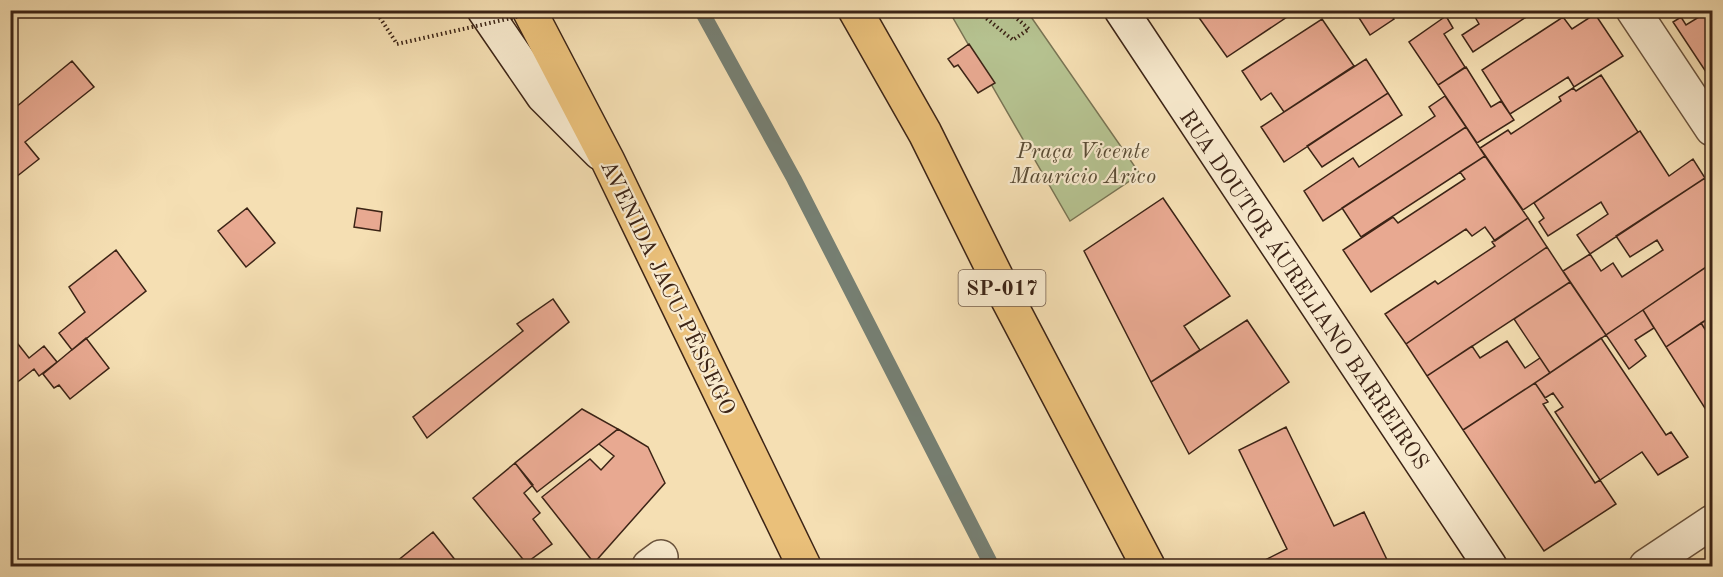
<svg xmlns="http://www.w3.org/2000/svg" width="1723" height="577" font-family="'Old Standard TT',serif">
  <rect width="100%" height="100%" fill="#f5dfb3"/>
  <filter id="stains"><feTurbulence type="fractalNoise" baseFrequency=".00333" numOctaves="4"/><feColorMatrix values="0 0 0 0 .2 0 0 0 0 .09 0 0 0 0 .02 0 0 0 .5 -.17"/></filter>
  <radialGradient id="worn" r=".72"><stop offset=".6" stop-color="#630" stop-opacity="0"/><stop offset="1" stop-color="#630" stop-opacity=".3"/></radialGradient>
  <path fill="#b6c391" stroke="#797454" stroke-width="1.5" d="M949,11H1027L1140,174L1070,221Z"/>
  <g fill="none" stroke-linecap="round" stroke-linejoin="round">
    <path stroke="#767f72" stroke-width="15" d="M701,10L794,179L992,566"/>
  </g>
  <path fill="#e8a991" stroke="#3c2416" stroke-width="1.5" d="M1197,10H1287L1290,15L1227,57L1195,12Z
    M1354,10H1388L1394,19L1370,35Z
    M1471,10H1537L1473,52L1462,35L1479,24Z
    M1694,10H1712V81L1673,22L1681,17L1686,25L1699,17Z
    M1595,14L1623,56L1574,87L1568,77L1510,114L1482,70L1563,17L1572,29Z
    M1446,16L1453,28L1444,34L1465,67L1438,85L1409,42Z
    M1322,19L1354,66L1284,112L1271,93L1261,100L1242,71Z
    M969,44L995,83L978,93L958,65L954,67L948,59Z
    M1366,59L1388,93L1284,162L1261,127Z
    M72,61L94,87L25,142L39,159L16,177L10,170V112Z
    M1466,67L1491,107L1501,101L1514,120L1477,143L1438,85Z
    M1601,75L1638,132L1523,210L1480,148L1508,130L1511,134L1561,101L1559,97L1573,88L1576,91Z
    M1388,93L1402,115L1322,167L1307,146Z
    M1445,96L1466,127L1323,221L1304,191L1353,158L1359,167L1435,116L1429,107Z
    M1466,127L1485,156L1361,237L1342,208Z
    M1640,131L1669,176L1693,159L1705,178L1590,254L1577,235L1608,214L1601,202L1548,236L1539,222L1544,218L1534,203Z
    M1485,156L1528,218L1495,241L1485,227L1472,236L1466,229L1371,292L1343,250L1393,217L1398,223L1465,179L1460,172Z
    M1705,178L1712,189V209L1708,212L1712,218V263L1606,335L1563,271L1590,254L1601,271L1613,263L1622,277L1663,250L1657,240L1630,257L1616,236Z
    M1163,198L1230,296L1184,326L1200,350L1151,382L1084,251Z
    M247,208L275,243L246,267L218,231Z
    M357,208L382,212L380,231L354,227Z
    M1528,218L1547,247L1406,344L1385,314L1435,281L1438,284L1495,246L1492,242Z
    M1547,247L1570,282L1427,376L1406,344Z
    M116,250L146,291L72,350L59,333L85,312L69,287Z
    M1712,263V316L1666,347L1643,310Z
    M1570,282L1606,335L1550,373L1514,319Z
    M553,299L569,322L427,438L413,417L523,331L517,324Z
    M1643,310L1654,328L1635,340L1646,356L1629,369L1606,335Z
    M1712,316V340L1701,323Z
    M1247,320L1289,382L1189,454L1151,382Z
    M1701,323L1712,340V410L1708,413L1666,347Z
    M86,338L109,368L70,399L59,385L54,388L43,374Z
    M1601,338L1666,435L1671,432L1688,457L1658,475L1642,452L1600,480L1555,412L1563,407L1553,393L1545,398L1535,383Z
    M1507,341L1525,368L1540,358L1550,373L1463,430L1427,376L1472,346L1480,358Z
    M18,344L29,358L44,346L57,362L39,376L34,369L10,388V350Z
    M1535,383L1548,402L1543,404L1595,483L1600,480L1616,504L1544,551L1463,430Z
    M582,409L618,429L537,492L515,463Z
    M1286,427L1334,526L1364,512L1390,566H1253L1287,549L1239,450Z
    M618,429L648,447L665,483L594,563L542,497L590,459L601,470L614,456L599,444Z
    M515,463L533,485L524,493L540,513L533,519L552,544L526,563L473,498Z
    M433,532L460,566H391Z"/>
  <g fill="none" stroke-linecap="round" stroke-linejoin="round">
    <defs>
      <path id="street" d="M1633,10L1712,129
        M649,566L661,557
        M1646,566L1712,522"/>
      <path id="secondary" d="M484,10L543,96L600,153
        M1121,10L1490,566"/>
      <path id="highway" d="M529,10L608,161L804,566
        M855,10L925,133L1006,296L1148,566"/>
    </defs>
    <use href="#street" stroke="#6a533d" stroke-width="36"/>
    <use href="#secondary" stroke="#3c2416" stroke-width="36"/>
    <use href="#highway" stroke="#3c2416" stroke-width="36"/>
    <path stroke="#3c2416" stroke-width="4" stroke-dasharray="1.5 3" stroke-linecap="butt" d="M375,10L397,44
      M976,10L1013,40L1029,29L1007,10"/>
    <use href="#street" stroke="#f8eace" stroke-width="33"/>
    <use href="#secondary" stroke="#f8eace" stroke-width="33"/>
    <use href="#highway" stroke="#eac07a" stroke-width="33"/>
    <path stroke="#3c2416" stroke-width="4" stroke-dasharray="1.5 3" stroke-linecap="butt" d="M397,44L547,10"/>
  </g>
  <g text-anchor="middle" stroke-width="4.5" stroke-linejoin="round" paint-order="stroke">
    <rect fill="#f8eace" stroke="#745f4d" stroke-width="1.5" x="958.5" y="270" width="87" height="36" rx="4.5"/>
    <g font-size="21" font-weight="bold" fill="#3c2416">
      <text x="1002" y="295">SP-017</text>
    </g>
    <g font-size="22" font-style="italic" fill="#5a4c35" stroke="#f8eace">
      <text x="1083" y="158">Praça Vicente<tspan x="1083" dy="25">Maurício Arico</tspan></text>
    </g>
    <g font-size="22" fill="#3c2416" stroke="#f8eace">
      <text transform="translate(669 287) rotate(64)" y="8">AVENIDA JACU-PÊSSEGO</text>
      <text transform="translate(1305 289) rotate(56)" y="8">RUA DOUTOR ÁURELIANO BARREIROS</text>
    </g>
  </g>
  <rect width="1723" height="577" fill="none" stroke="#f5dfb3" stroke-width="36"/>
  <rect x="12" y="12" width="1699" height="553" fill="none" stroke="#3c2416" stroke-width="3"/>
  <rect x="18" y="18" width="1687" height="541" fill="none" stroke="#3c2416" stroke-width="1.5"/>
  <rect width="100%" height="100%" filter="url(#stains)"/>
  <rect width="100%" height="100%" fill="url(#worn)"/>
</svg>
